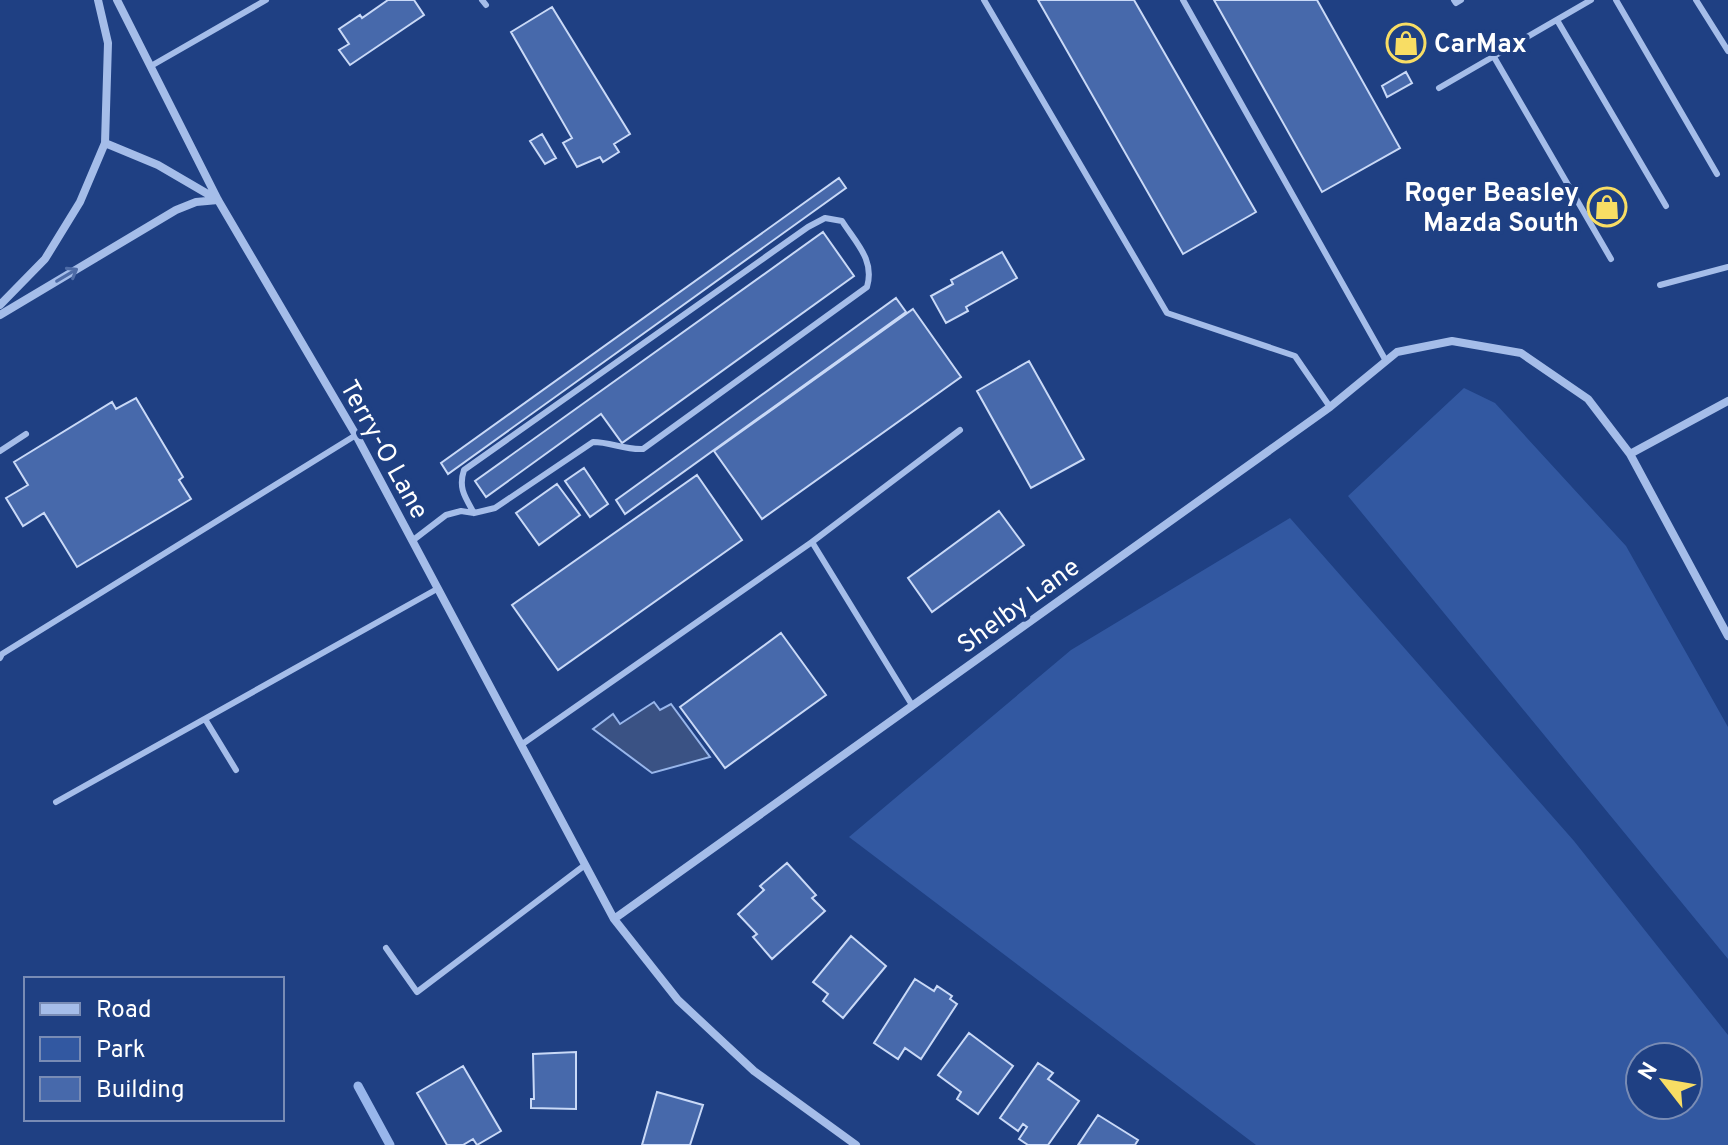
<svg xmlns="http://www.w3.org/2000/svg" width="1728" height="1145" font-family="Overpass,sans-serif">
  <rect width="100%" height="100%" fill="#1f4083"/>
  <path fill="#3258a1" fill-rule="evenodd" d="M1464,388L1495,403L1626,546L1728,727V959L1348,496Z
    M1290,518L1574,841L1728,1035V1145H1256L849,837L1071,650ZM1640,1057H1688V1105H1640Z"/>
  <path fill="#3a5284" stroke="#98b6eb" stroke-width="2" d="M654,702L660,710L671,704L710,757L652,773L593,729L613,714L620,724Z"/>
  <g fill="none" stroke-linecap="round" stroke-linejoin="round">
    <path stroke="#98b6eb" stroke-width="9" d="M358,1086L390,1145"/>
  </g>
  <path fill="#4769ab" stroke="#c9d9f7" stroke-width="2" d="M388,0H414L424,15L350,65L339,50L349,44L339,29L360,15L362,18Z
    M1038,0H1134L1256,212L1183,254Z
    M1214,0H1317L1400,148L1322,192Z
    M552,7L630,134L614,144L619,152L603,162L600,157L577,167L563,143L572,138L511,32Z
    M1406,72L1412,83L1387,97L1382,86Z
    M542,134L556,158L545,164L530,141Z
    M839,178L846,188L448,474L441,463Z
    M823,232L854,276L622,443L601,414L486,497L475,481Z
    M1002,252L1017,278L966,307L968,311L946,323L931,296L953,284L951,280Z
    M896,298L906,312L625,514L616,500Z
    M913,309L961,377L762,519L714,451Z
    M1029,361L1084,459L1031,488L977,391Z
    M136,398L183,477L179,480L191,499L77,567L44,513L23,526L6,498L28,485L14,462L112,402L116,409Z
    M584,468L608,504L590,517L565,481Z
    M697,475L742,540L558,670L512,605Z
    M557,484L580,515L539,545L516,513Z
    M999,511L1024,545L932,612L908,578Z
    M781,633L826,695L725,768L680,707Z
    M787,863L816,895L812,898L825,911L772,959L753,937L757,934L738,914L764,890L760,886Z
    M851,936L886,966L843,1018L823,1001L828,994L813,982Z
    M915,979L934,991L937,986L952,996L950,999L957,1004L921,1059L905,1048L898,1059L874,1043Z
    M969,1033L1013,1066L978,1114L957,1099L961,1092L938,1075Z
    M576,1052V1109L531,1108V1099H534L533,1054Z
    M1038,1063L1053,1073L1048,1079L1079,1101L1048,1145H1028L1019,1139L1027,1127L1023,1124L1018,1131L1000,1118Z
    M463,1066L501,1131L477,1145L473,1139L463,1145H447L417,1093Z
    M657,1092L703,1105L690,1145H642Z
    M1098,1115L1138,1140L1135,1145H1078Z"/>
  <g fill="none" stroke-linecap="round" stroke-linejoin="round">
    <path stroke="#a5bde9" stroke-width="6" d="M482,0L486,5
      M984,0L1167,313L1295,356L1330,407
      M1183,0L1386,361
      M1454,0L1456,3L1461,0
      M1616,0L1717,174
      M1696,0L1728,51
      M1557,20L1666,206
      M1494,57L1611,259
      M151,66L266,0
      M1439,88L1591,0
      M1660,285L1728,267
      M0,451L26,434
      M412,541L446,515L461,511L474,513L495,508L593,442C611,442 624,450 643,449L867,287C875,260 856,243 842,221L825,218L808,227L464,470C458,488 465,497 474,513
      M812,542L960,430
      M0,658L2,654L356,435
      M205,719L236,770
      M521,745L812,542L912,705
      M56,802L437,589
      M386,948L417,992L585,865"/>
    <path stroke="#a5bde9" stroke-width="8" d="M117,0L218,200L356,435L614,919L678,1000L754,1071L856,1145
      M105,143L158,165L218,200
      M0,305L45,259L80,202L105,143L108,43L98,0
      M0,315L176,210L196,202L218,200
      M1630,454L1728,401
      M614,919L1330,407L1397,352L1452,341L1521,353L1588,399L1630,454L1728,636"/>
  </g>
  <defs><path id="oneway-shaft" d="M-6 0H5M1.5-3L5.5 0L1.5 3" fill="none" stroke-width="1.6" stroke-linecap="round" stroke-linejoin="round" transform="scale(2)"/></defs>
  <use stroke="#4e6ca7" href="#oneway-shaft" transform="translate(67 275) rotate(-31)"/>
  <defs>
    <symbol id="shop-ring" viewBox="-11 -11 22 22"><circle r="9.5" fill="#1f4083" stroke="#f8dd64" stroke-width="1.5"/><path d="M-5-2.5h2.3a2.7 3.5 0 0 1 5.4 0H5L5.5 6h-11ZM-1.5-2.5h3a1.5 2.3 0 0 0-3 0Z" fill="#f8dd64"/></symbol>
  </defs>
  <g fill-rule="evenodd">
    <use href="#shop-ring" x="1384" y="21" width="44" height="44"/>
    <use href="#shop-ring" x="1585" y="185" width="44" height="44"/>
  </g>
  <g text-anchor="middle" stroke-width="8" stroke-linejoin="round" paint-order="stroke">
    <g font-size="26" font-weight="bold" fill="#fff" stroke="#1f4083" text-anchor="start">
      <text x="1434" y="52">CarMax</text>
      <text x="1579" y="201" text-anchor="end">Roger Beasley<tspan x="1579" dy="30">Mazda South</tspan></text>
    </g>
    <g font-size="26" fill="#fff" stroke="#1f4083">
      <text transform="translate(385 449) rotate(61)" y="9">Terry-O Lane</text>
      <text transform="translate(1018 605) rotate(-36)" y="9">Shelby Lane</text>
    </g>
  </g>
  <rect x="24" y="977" width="260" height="144" fill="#1f4083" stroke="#798cb5" stroke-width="2"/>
  <rect x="40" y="1003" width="40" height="12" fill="#a5bde9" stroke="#798cb5" stroke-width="2"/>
  <text x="96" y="1017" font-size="24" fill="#ffffff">Road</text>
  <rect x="40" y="1037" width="40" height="24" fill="#3258a1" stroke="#798cb5" stroke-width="2"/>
  <text x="96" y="1057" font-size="24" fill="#ffffff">Park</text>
  <rect x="40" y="1077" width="40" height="24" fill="#4769ab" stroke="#798cb5" stroke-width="2"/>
  <text x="96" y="1097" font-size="24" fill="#ffffff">Building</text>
  <g transform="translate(1664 1081) rotate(301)"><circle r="38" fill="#1f4083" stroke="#798cb5" stroke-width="2"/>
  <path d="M0-6L14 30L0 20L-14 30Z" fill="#f8dd64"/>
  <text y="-12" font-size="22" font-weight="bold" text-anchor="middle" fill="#ffffff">N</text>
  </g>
</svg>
